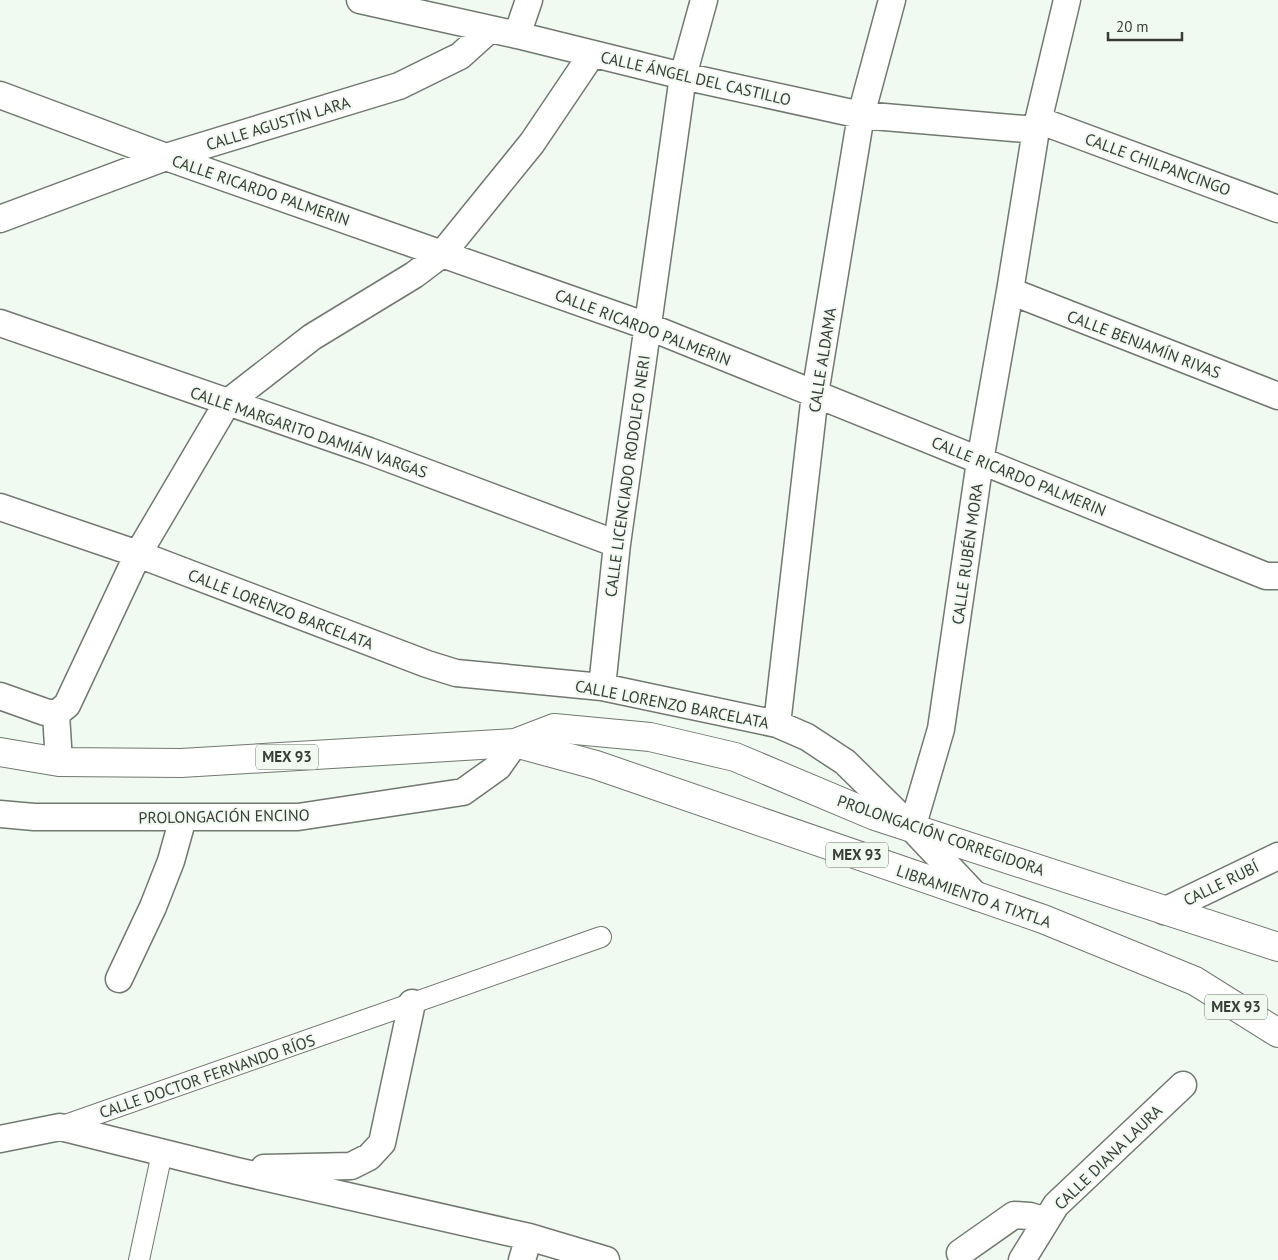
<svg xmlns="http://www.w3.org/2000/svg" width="1278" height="1260" font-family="'PT Sans',sans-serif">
  <rect width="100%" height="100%" fill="#f0faf0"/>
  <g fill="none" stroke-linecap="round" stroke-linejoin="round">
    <defs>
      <path id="pedestrian" d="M60,1127L601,937
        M139,1260L162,1153"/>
      <path id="minor" d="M360,0L517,35L683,76L861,115L1036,130
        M517,35L529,0
        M0,95L166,157L647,326L1266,576H1278
        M1038,120L1278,209
        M0,219L166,157L399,86L460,56L490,29
        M1010,291L1278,396
        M0,323L369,451L617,544
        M0,507L138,554L427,664L456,673L602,687L777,724L807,737L845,762L912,828L977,897
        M602,687L617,544L683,76L704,0
        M0,696L45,712L56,714
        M56,714L67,705L138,554L227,403L312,337L414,275L442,254L532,143L592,54
        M56,714L59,762
        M777,724L815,394L861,115L892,0
        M0,814L34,817H298L463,792L498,767L515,743
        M912,828L941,729L980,461L1010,291L1036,130L1067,0
        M1164,911L1278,856
        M119,979L153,907L171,861L183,818
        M0,1139L60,1127L237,1171L529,1237L606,1260
        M264,1168L351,1166L369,1157L382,1143L412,1003
        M960,1253L1014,1215L1030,1216L1046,1221
        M522,1260L529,1237
        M1022,1260L1056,1205L1183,1085"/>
      <path id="tertiary" d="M515,743L554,728L650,737L735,757L875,816L1278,947"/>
      <path id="primary" d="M0,752L59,762L181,763L515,743L596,765L1043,919L1195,981L1278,1033"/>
    </defs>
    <use href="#pedestrian" stroke="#70786f" stroke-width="22"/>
    <use href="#minor" stroke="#70786f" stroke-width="29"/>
    <use href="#tertiary" stroke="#70786f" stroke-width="30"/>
    <use href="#primary" stroke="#70786f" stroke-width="30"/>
    <use href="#pedestrian" stroke="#fff" stroke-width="20"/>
    <use href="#minor" stroke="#fff" stroke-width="26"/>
    <use href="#tertiary" stroke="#fff" stroke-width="28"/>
    <use href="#primary" stroke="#fff" stroke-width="28"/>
  </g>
  <g text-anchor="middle" stroke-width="4" stroke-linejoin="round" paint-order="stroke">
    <g fill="#f0faf0" stroke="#6f756f" stroke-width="1">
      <rect x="256" y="744.5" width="62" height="25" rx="4"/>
      <rect x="826" y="842.5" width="62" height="25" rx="4"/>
      <rect x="1205" y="994.5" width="62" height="25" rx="4"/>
    </g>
    <g font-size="15" font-weight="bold" fill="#383c38">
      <text x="287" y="762">MEX 93</text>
      <text x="857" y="860">MEX 93</text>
      <text x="1236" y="1012">MEX 93</text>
    </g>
    <g font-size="16" fill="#383c38" stroke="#f0faf0">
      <text transform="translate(696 78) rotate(13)" y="6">CALLE ÁNGEL DEL CASTILLO</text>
      <text transform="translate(278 123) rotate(-17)" y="6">CALLE AGUSTÍN LARA</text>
      <text transform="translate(1158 164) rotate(20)" y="6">CALLE CHILPANCINGO</text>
      <text transform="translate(261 190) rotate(19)" y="6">CALLE RICARDO PALMERIN</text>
      <text transform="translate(643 327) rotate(21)" y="6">CALLE RICARDO PALMERIN</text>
      <text transform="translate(1144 344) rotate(21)" y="6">CALLE BENJAMÍN RIVAS</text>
      <text transform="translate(822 360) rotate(-81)" y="6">CALLE ALDAMA</text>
      <text transform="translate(309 432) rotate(19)" y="6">CALLE MARGARITO DAMIÁN VARGAS</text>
      <text transform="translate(627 476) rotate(-82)" y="6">CALLE LICENCIADO RODOLFO NERI</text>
      <text transform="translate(1019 476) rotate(22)" y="6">CALLE RICARDO PALMERIN</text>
      <text transform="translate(967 554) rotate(-82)" y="6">CALLE RUBÉN MORA</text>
      <text transform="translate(281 609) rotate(21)" y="6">CALLE LORENZO BARCELATA</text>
      <text transform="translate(672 704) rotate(11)" y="6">CALLE LORENZO BARCELATA</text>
      <text transform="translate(224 816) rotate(-1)" y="6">PROLONGACIÓN ENCINO</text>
      <text transform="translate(941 835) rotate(19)" y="6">PROLONGACIÓN CORREGIDORA</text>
      <text transform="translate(1221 883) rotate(-26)" y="6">CALLE RUBÍ</text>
      <text transform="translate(974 896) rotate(19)" y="6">LIBRAMIENTO A TIXTLA</text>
      <text transform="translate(207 1076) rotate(-19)" y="6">CALLE DOCTOR FERNANDO RÍOS</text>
      <text transform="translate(1108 1157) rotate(-44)" y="6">CALLE DIANA LAURA</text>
    </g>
  </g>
  <path d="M1108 32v8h74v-8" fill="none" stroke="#383c38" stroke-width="2.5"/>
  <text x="1116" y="32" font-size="15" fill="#383c38" stroke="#f0faf0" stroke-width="4" paint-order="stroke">20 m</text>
</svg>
